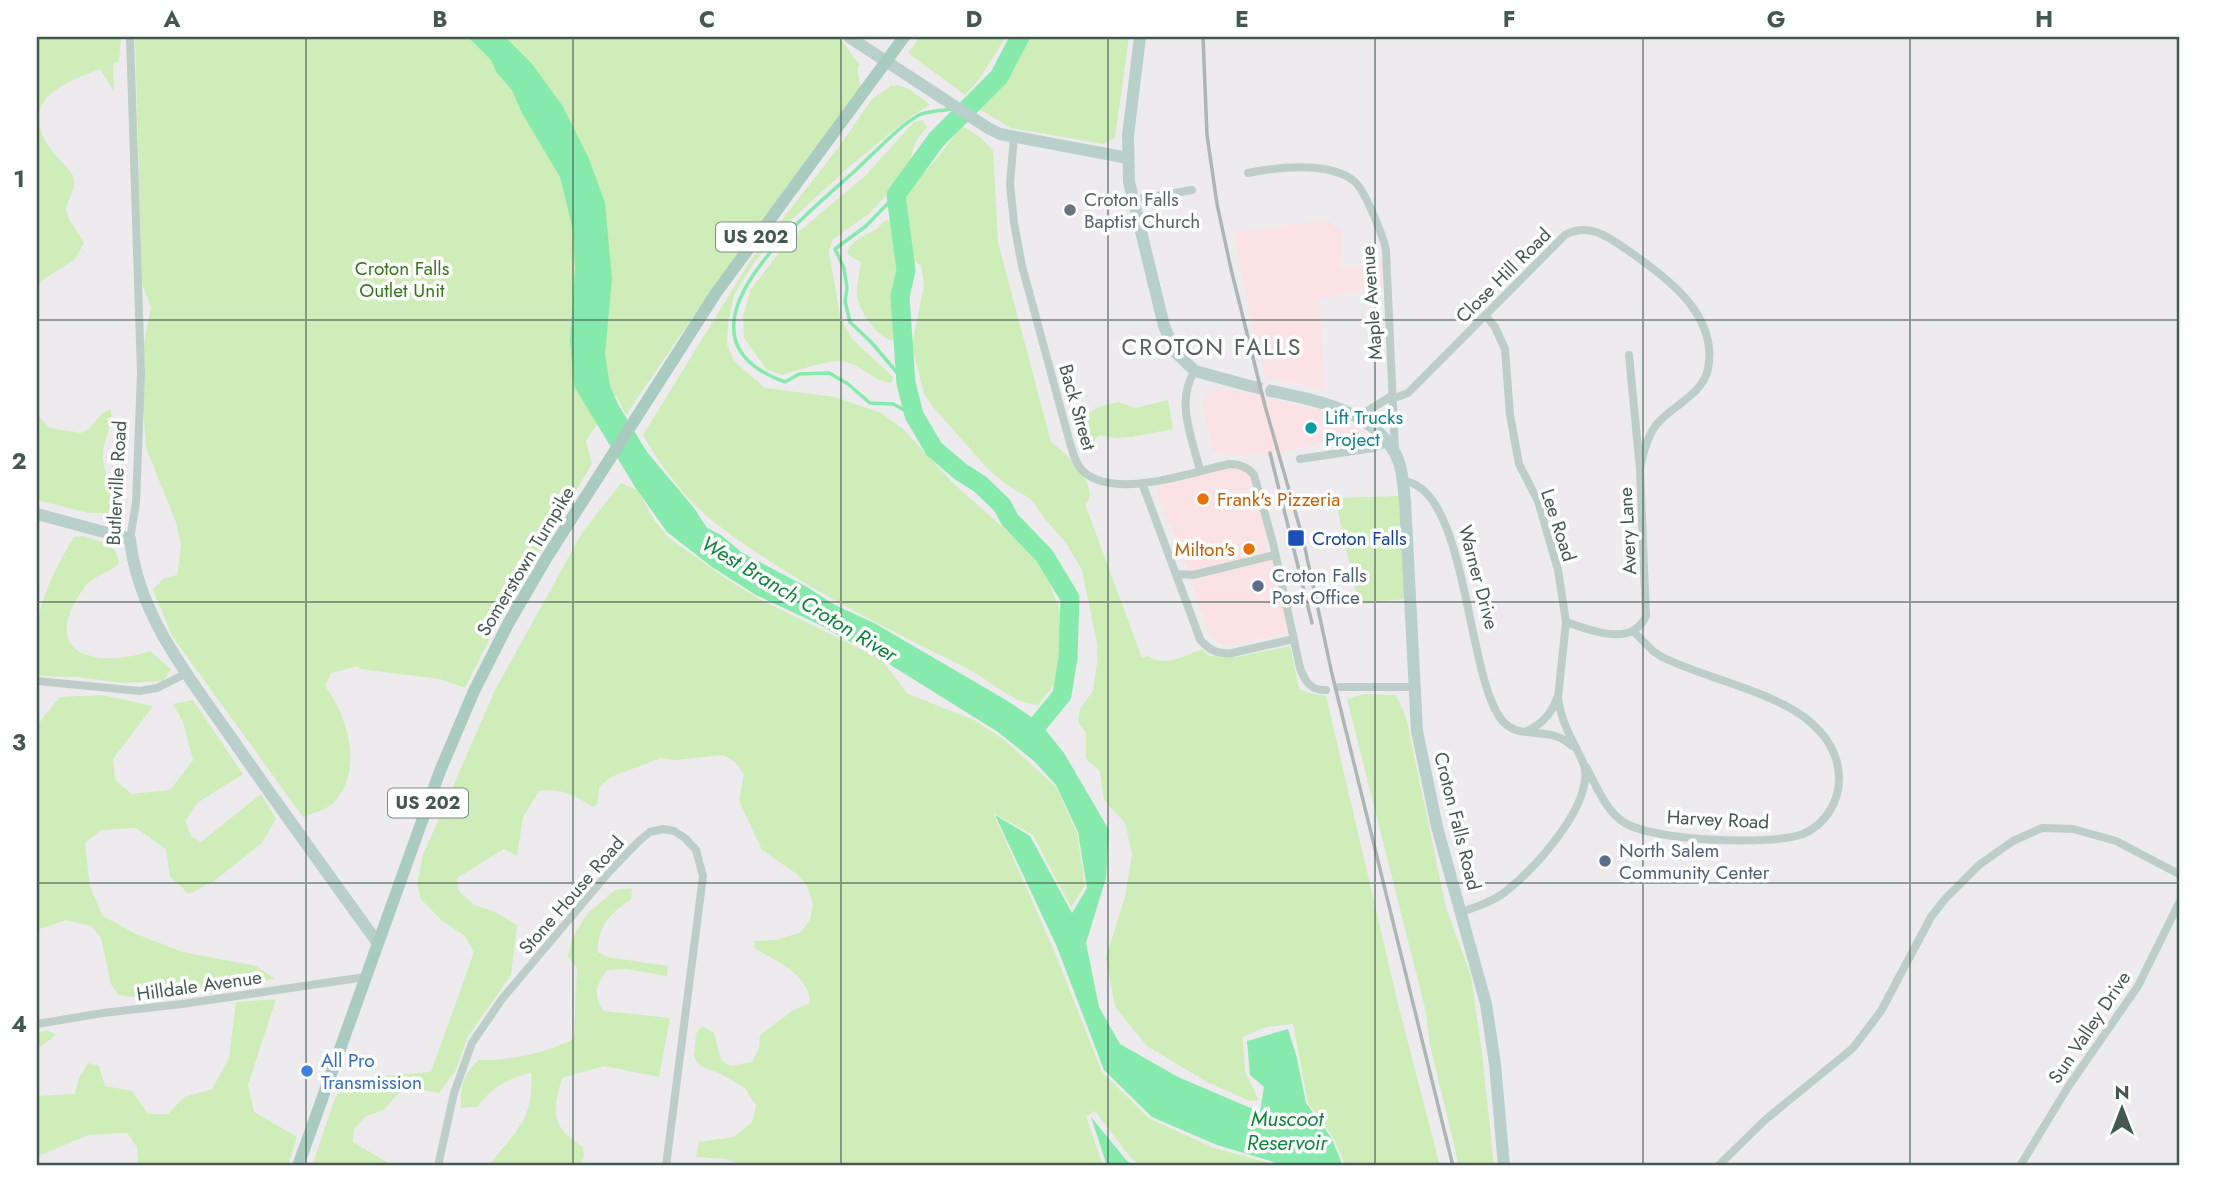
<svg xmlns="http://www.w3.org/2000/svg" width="2216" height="1203" font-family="Jost,sans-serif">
  <rect width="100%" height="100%" fill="#eeebee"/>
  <path fill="#fbe2e5" d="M1326,220L1343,232L1340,268L1382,264L1383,285L1319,299L1325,390L1266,377L1250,313L1234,233Z
    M1221,389L1243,392L1322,411L1365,430L1366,434L1360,438L1326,441L1300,448L1253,455H1219L1212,448L1202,403L1208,392Z
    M1235,466L1247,470L1253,478L1270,538L1266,544L1269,560H1274L1289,626L1284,634L1227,646L1217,642L1208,632L1185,561L1158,496V489L1163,483Z"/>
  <path fill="#cfedb8" d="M37,37H121L119,61L113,64L114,91L100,69C64,83 19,99 48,145C54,156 66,164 72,174C79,187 67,198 66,210C66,217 80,235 84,243L75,259L41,281L37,292Z
    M135,37H838C848,45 850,56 860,64L857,69L861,87C780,194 701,303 626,415L616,395L586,441L592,464L507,605L465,688L440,679L360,669L358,666L331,673L325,686C349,718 364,772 333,803C326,810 313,813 303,817L172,636L153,590L163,579L177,575L181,545L176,522L146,448L140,365L151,307L142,284Z
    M920,37H1006L978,81L965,95L908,53Z
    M1031,37H1129L1115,138L1103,144L1011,128L977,108L996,92Z
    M898,85L909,89L930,105L910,117L850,166L791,220L755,261L734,295L728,323L727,345L734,361L765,388L835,397L881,413L902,428L953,483L1027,549L1045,571L1062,616L1063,651L1059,678L1038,705C1011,703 991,681 968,669C882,626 795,584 718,525C687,502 662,468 643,435L750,261L838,148L872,99L891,86Z
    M922,120L927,127L916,141L905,175L869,214L833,239L829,251L840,316L852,339L893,377L891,383C873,381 859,363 841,361C829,360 794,371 782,375L766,369L744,338L743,316L751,289L789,240L865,176L914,122Z
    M962,126L981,138L993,150L998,242L1051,442C1065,451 1103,489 1085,504L1142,658L1148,656C1165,668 1184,656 1202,649L1209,656L1237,657L1290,646L1299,689L1308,693L1326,696L1398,1004L1440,1166H1346L1333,1137L1308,1103L1293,1024L1266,1027L1243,1037L1245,1072L1259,1100L1250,1101L1207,1082L1147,1046L1115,1007L1106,957L1125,897L1132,854L1125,823L1104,800L1100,771L1086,759V733L1078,722L1080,709L1093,691L1097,663V644L1082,570L1066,543L1044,518L1032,500L1006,484L988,469L934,408L924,394L912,345L924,284L921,266L910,257L902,197L934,162Z
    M890,220L896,237L898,257L892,299L895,313V339L890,340C877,336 859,311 857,296C856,285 860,272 861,262L851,257L847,253C853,238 863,237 875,230C882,225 881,221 890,220Z
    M1168,400L1173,429L1132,437L1118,438L1099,435L1092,443L1086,441L1076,422L1098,407L1118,402L1135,408Z
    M111,409C113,426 102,441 103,459C105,478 117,495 108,513H89L37,500V415L50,428L81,433L90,428L102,413Z
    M621,483L637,490L655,521L669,538L728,580L759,599L881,659L908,694L974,720L1003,739L1056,787L1077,833L1085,886L1071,907L1033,835L993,813L1053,948L1102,1072L1150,1119L1214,1148L1281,1166H1140L1130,1157L1095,1111L1086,1116L1103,1166H744L726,1159L696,1157L699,1142L734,1137L752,1122L756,1106L745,1088L721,1074L700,1066L694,1057L696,1034L702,1026L714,1033L721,1060L730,1066L752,1062L759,1048L760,1035L792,1011L810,1003C810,975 776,961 754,948L755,941L775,940L800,933L810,920L813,904L807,886L797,874L762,850L739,801L744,774L735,762L723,755L675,760L661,758L611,777L599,787L598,803L593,807C575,796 561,788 539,791L523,817L517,856L504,849L457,878L458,890L474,905L495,912L517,925L511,975L468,1036L456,1070L439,1093L418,1089L400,1092L383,1110L366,1116L354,1129L353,1142L393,1166H312L335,1098L347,1082L368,1077L431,1072L474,952L465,936L441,920L421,899L417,884L423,855L495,690L582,533Z
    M1400,496L1405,599L1358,603L1335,498Z
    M83,536C100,542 117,543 119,563C109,574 93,575 84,588C37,653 94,670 150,651L171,669L163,681L123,683L77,677L37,676C37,659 34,641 37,625C42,593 57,565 74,537Z
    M1364,694L1396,695L1406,717L1446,908L1471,976L1482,1053L1494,1166H1459L1430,1045L1425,1008L1347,699Z
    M102,695L153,706L113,759L115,779L131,794L170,790L193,760L183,722L173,704L193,700L243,774L197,803L185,821L191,836L201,842L261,794L276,819L262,843L214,881L189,894L170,877L166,849L136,828L101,830L85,843L90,887L103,916L136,934L183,952L256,966L275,979L135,997L118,995L111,984L101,938L91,926L66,920L37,930V725L60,697Z
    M632,888L631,899C610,914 598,925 598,952L607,957L668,966L667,976L625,969L607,970C596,986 592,995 604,1011L670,1018L659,1077L604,1066L562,1078C552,1114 551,1126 583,1147L584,1157L579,1166H489C515,1130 534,1123 531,1073C507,1078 492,1088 477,1107L461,1108C460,1088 463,1073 479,1060C513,1060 543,1054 574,1039L577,968L568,957L572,938L587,914L615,890Z
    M276,999L248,1085L254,1112L297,1137L288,1166H138L137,1147L127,1133L88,1135L41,1155L37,1158V1096L75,1094L79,1078L88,1063L99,1066L105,1086L132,1091L148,1114H168L184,1097L212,1089L229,1058L236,1002Z
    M48,1030L56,1035L37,1049V1033Z"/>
  <path fill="#85eaab" d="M468,37H505L532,64L562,105L589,159L605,203L612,279L605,354L610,386L618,404L647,452L694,508L707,528L721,535L741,552L807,587L835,605L874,623L1006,700L1039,722L1064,753L1109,830L1106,878L1086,943L1099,1007L1120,1044L1178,1077L1260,1112L1264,1087L1250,1075L1247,1041L1288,1029L1297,1058L1306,1103L1331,1137L1343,1166H1287L1217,1145L1152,1117L1104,1070L1057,947L995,815L1030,836L1072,913L1087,888L1078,832L1056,785L1034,761L998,732L881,659L820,625L756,595L712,567L667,532L635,487L574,386L570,340L575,269L573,230L560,177L522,113L512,90L497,73L491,60Z
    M1091,1117L1127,1161L1134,1166H1107Z"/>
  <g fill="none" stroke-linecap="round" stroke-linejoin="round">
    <path stroke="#85eaab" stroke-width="3.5" d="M962,107L973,104
      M896,195L866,226L835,249L844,268L847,288L845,301L850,322L871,342L906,383
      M914,415L893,404L870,403L848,384L829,373L799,374L785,382C660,337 796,223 847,178C866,162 898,126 919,115C928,111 941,111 951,109"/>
    <path stroke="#85eaab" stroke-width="19" d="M1020,37L999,77L936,140L896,195L906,270L900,297L906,383L914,415L934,449L961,472L980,484L1002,505L1010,520L1044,555L1070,598L1068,658L1062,695L1030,734L1021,729"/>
    <path stroke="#c4c6c7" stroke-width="12" stroke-dasharray="12 6" stroke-linecap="butt" d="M1250,386L1271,391"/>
    <path stroke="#bccec7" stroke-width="8" d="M1014,137L1010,184L1014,223L1022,266L1070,443C1073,453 1076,465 1084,472C1116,500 1192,472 1229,464C1239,464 1248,467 1254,475L1273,543L1300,668C1305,681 1311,691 1326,690
      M1248,173C1277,167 1329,161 1354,181C1365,190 1383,236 1386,250L1395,451
      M1133,200L1192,190
      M1195,371C1175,400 1192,438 1200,470
      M1358,417L1393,395L1397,397L1408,393L1565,235C1591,221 1611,239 1633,254C1670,280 1718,316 1708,369C1703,394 1672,406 1657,424C1647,436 1643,453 1640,469
      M1300,459L1373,448L1388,443
      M1403,481C1467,486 1466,673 1501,719C1519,743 1549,723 1572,746
      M1142,483L1200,639C1209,651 1218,654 1232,653L1294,639
      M130,539L136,503L141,373L130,37
      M1178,574L1193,575L1275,555
      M1566,622C1591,630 1632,648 1646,616L1640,469L1629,355
      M37,681L140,691L157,688L187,673
      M1339,687H1414
      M1527,731C1542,724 1552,713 1557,698
      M1586,767C1596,785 1606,812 1625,823C1654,841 1771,846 1803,834C1825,825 1839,802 1839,779C1839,753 1824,732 1804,717C1767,690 1705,678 1662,657L1653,651L1634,632
      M1461,912C1476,907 1492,902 1505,892C1534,869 1590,809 1585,769C1583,760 1578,752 1574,744C1566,729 1560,715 1558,698L1566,622L1558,570L1538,501L1519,464L1510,415L1505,349L1495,327L1485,315
      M37,1024L103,1013L182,1004L365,977
      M438,1166L454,1093L472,1043L502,999L609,872L639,841L650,832L663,829L674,831L685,838L696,850L703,876L666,1166
      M1718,1166L1765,1120L1853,1048L1881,1011L1931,917L1945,899L1979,865L2013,841L2042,828L2073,829L2116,841L2179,874
      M2020,1166L2068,1087L2138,986L2179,903"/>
    <path stroke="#b8d0c9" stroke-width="12" d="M849,37L988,128L1000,134L1128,158
      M1140,37L1128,136L1129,182L1164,326L1176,353L1195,371L1250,386
      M1271,391C1315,400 1371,410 1395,453C1403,468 1403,485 1405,501L1417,731L1437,827L1486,1004L1495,1064L1504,1166
      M37,514L130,539C138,618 194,683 237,746C283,812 330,877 377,942"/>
    <path stroke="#aacbc0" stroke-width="12" d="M298,1166L440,771L474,691L508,624L547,557L716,293L904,37"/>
    <path stroke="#adb6b4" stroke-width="3.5" d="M1203,37L1207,135L1217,204L1231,269L1265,406L1303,539L1332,674L1453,1166
      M1270,453L1312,623"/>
  </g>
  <path fill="none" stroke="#445851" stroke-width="2" stroke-opacity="0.55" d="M306,37V1166M573,37V1166M841,37V1166M1108,37V1166M1375,37V1166M1643,37V1166M1910,37V1166M37,320H2179M37,602H2179M37,883H2179"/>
  <circle fill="#6b7280" stroke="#fff" stroke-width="2.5" cx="1070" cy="210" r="7"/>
  <circle fill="#0f9aa8" stroke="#fff" stroke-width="2.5" cx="1311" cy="428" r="7"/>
  <g fill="#e8710a" stroke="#fff" stroke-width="2.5">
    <circle cx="1203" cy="499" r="7"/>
    <circle cx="1249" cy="549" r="7"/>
  </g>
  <rect fill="#1a4fb4" stroke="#fff" stroke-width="2.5" x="1287" y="529" width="18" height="18" rx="3.5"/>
  <g fill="#5c6f8a" stroke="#fff" stroke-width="2.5">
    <circle cx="1258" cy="586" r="7"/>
    <circle cx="1605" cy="861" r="7"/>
  </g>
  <circle fill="#3f7fe0" stroke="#fff" stroke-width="2.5" cx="307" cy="1071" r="7"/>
  <g text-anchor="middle" stroke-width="7" stroke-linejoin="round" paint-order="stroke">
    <g fill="#fff" stroke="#7c8a85" stroke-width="2">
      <rect x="716" y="222.5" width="80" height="29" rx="5"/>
      <rect x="388" y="788.5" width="80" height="29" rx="5"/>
    </g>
    <g font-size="18" font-weight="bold" fill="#445851">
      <text x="756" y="243">US 202</text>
      <text x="428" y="809">US 202</text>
    </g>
    <g font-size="19" fill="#5b616d" stroke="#fff" text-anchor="start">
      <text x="1084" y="206">Croton Falls<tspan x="1084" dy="22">Baptist Church</tspan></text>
    </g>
    <g font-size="19" fill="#367817" stroke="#fff">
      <text x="402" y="275">Croton Falls<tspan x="402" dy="22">Outlet Unit</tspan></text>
    </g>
    <g font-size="19" fill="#445851" stroke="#fff">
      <text transform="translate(1503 275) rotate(-45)" y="7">Close Hill Road</text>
      <text transform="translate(1371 303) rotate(-94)" y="7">Maple Avenue</text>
      <text transform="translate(1078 407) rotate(74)" y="7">Back Street</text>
      <text transform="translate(116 483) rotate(-87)" y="7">Butlerville Road</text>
      <text transform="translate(1559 525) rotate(72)" y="7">Lee Road</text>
      <text transform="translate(1627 531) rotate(-93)" y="7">Avery Lane</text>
      <text transform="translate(525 561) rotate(-59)" y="7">Somerstown Turnpike</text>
      <text transform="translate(1479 577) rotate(75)" y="7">Warner Drive</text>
      <text transform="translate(1718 819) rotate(3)" y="7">Harvey Road</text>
      <text transform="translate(1458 821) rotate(76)" y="7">Croton Falls Road</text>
      <text transform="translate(571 895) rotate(-49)" y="7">Stone House Road</text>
      <text transform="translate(199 985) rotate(-8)" y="7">Hilldale Avenue</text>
      <text transform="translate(2089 1027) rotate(-56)" y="7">Sun Valley Drive</text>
    </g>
    <g font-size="19" fill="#0d838f" stroke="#fff" text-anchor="start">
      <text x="1325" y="424">Lift Trucks<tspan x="1325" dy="22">Project</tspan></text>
    </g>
    <g font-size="19" fill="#c56008" stroke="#fff" text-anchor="start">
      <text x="1217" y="506">Frank's Pizzeria</text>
      <text x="1235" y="556" text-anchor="end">Milton's</text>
    </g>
    <g font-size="19" fill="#164399" stroke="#fff" text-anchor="start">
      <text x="1312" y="545">Croton Falls</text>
    </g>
    <g font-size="19" fill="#4e5e75" stroke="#fff" text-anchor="start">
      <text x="1272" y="582">Croton Falls<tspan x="1272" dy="22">Post Office</tspan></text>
      <text x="1619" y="857">North Salem<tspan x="1619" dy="22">Community Center</tspan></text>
    </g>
    <g font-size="19" fill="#366cbe" stroke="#fff" text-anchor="start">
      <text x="321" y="1067">All Pro<tspan x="321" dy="22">Transmission</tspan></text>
    </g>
    <g font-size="21" font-style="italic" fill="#0e853b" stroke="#fff">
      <text transform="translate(799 599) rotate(31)" y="7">West Branch Croton River</text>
      <text x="1287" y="1126">Muscoot<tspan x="1287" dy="24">Reservoir</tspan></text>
    </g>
    <g font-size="23" letter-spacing="2" fill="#58605e" stroke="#fff">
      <text x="1212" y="355">CROTON FALLS</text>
    </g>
  </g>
  <rect width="2216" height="1203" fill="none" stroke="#ffffff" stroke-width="77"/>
  <g transform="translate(2122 1109)" stroke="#ffffff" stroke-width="5" paint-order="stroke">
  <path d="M0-5L12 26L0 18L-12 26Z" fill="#445851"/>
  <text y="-10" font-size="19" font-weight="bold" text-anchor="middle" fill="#445851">N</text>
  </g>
  <rect x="38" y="38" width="2140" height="1126" fill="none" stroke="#445851" stroke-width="2.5"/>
  <g font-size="23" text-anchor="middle" font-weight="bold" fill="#445851">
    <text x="172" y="27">A</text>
    <text x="440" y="27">B</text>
    <text x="707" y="27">C</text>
    <text x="974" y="27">D</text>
    <text x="1242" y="27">E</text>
    <text x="1509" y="27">F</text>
    <text x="1776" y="27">G</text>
    <text x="2044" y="27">H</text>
    <text x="19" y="187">1</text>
    <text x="19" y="469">2</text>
    <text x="19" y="750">3</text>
    <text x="19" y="1032">4</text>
  </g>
</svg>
